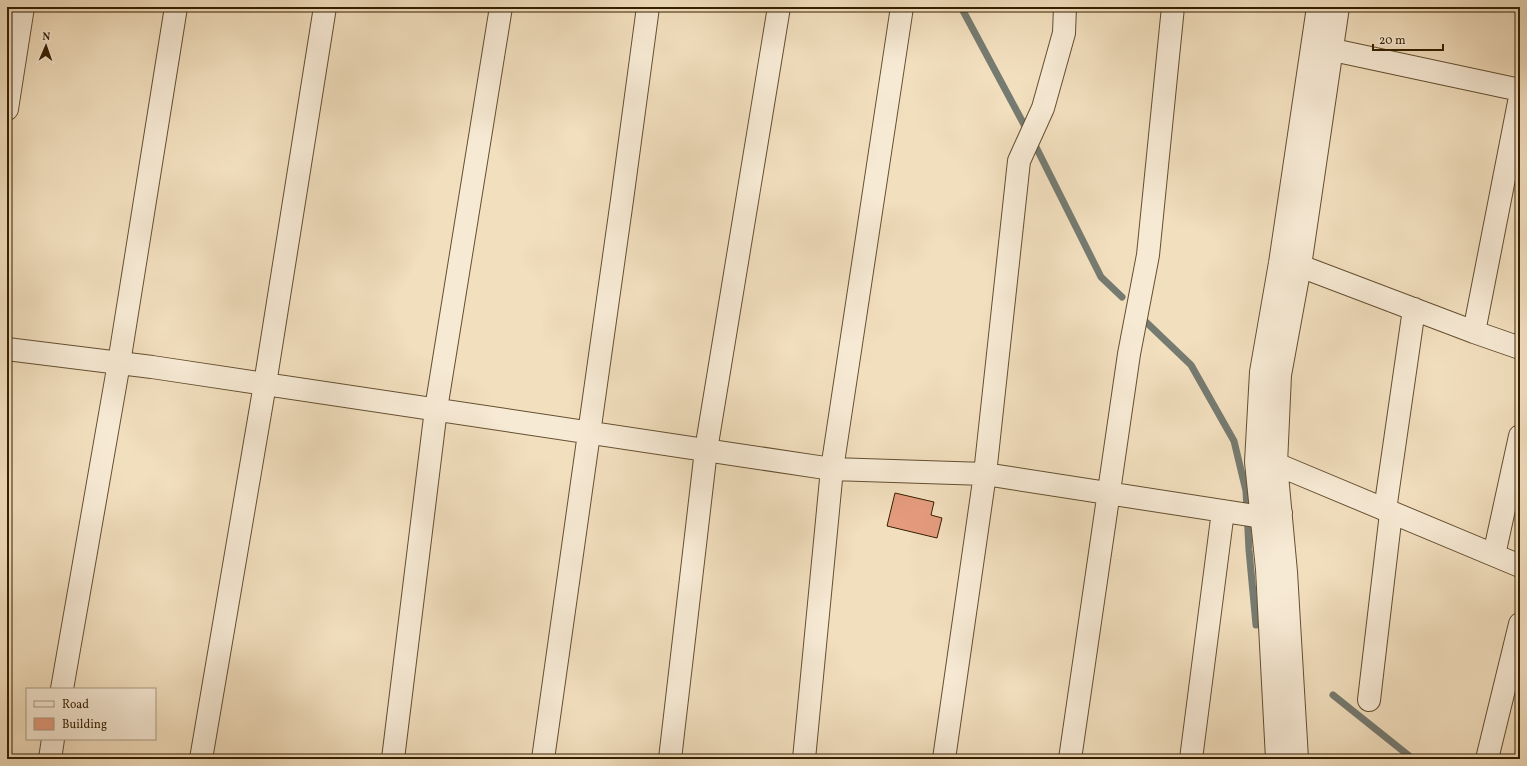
<svg xmlns="http://www.w3.org/2000/svg" width="1527" height="766" font-family="Vollkorn,serif">
  <rect width="100%" height="100%" fill="#f2dfbe"/>
  <filter id="stains"><feTurbulence type="fractalNoise" baseFrequency=".005" numOctaves="4"/><feColorMatrix values="0 0 0 0 .2 0 0 0 0 .09 0 0 0 0 .02 0 0 0 .5 -.17"/></filter>
  <radialGradient id="worn" r=".72"><stop offset=".6" stop-color="#630" stop-opacity="0"/><stop offset="1" stop-color="#630" stop-opacity=".3"/></radialGradient>
  <g fill="none" stroke-linecap="round" stroke-linejoin="round">
    <path stroke="#767b71" stroke-width="7" d="M961,7L1028,132
      M1033,141L1101,277L1122,297
      M1146,322L1191,365L1234,441L1246,491L1249,550L1256,625
      M1333,695L1413,759"/>
  </g>
  <path fill="#e59c7e" stroke="#351f00" d="M895,493L934,502L931,515L942,518L937,538L887,526Z"/>
  <g fill="none" stroke-linecap="round" stroke-linejoin="round">
    <defs>
      <path id="minor" d="M1333,50L1520,90
        M7,109L23,7
        M1300,266L1474,332L1520,348
        M1474,332L1520,97
        M7,349L152,367L832,469L985,474L1262,517L1281,513
        M1276,464L1520,566
        M1385,510L1414,309
        M1494,555L1520,436
        M62,689L119,363L176,7
        M1369,700L1391,513
        M50,759L53,739
        M201,759L265,384L325,7
        M393,759L436,409L501,7
        M543,759L622,200L648,7
        M670,759L706,450L779,7
        M804,759L832,469L902,7
        M944,759L985,474L1019,161L1043,108L1064,33L1065,7
        M1070,759L1129,354L1148,255L1173,7
        M1191,759L1223,511
        M1277,759L1267,569L1256,462L1261,372L1280,263L1318,7
        M1297,759L1286,572L1276,464L1280,375L1300,266L1338,7
        M1487,759L1520,624"/>
    </defs>
    <use href="#minor" stroke="#644f30" stroke-width="24"/>
    <use href="#minor" stroke="#f7ead5" stroke-width="22"/>
  </g>
  <rect width="1527" height="766" fill="none" stroke="#f2dfbe" stroke-width="24"/>
  <rect x="8" y="8" width="1511" height="750" fill="none" stroke="#351f00" stroke-width="2"/>
  <rect x="12" y="12" width="1503" height="742" fill="none" stroke="#351f00"/>
  <rect x="26" y="688" width="130" height="52" fill="#f7ead5" stroke="#a99980"/>
  <rect x="34" y="701" width="20" height="6" fill="#f7ead5" stroke="#a99980"/>
  <text x="62" y="708" font-size="12" fill="#351f00">Road</text>
  <rect x="34" y="718" width="20" height="12" fill="#e59c7e" stroke="#a99980"/>
  <text x="62" y="728" font-size="12" fill="#351f00">Building</text>
  <g transform="translate(46 46) rotate(2)" stroke="#f7ead5" stroke-width="3" paint-order="stroke">
  <path d="M0-3L7 15L0 10L-7 15Z" fill="#351f00"/>
  <text y="-6" font-size="11" font-weight="bold" text-anchor="middle" fill="#351f00">N</text>
  </g>
  <path d="M1373 44v6h70v-6" fill="none" stroke="#351f00" stroke-width="2"/>
  <text x="1379" y="44" font-size="12" fill="#351f00" stroke="#f7ead5" stroke-width="3" paint-order="stroke">20 m</text>
  <rect width="100%" height="100%" filter="url(#stains)"/>
  <rect width="100%" height="100%" fill="url(#worn)"/>
</svg>
